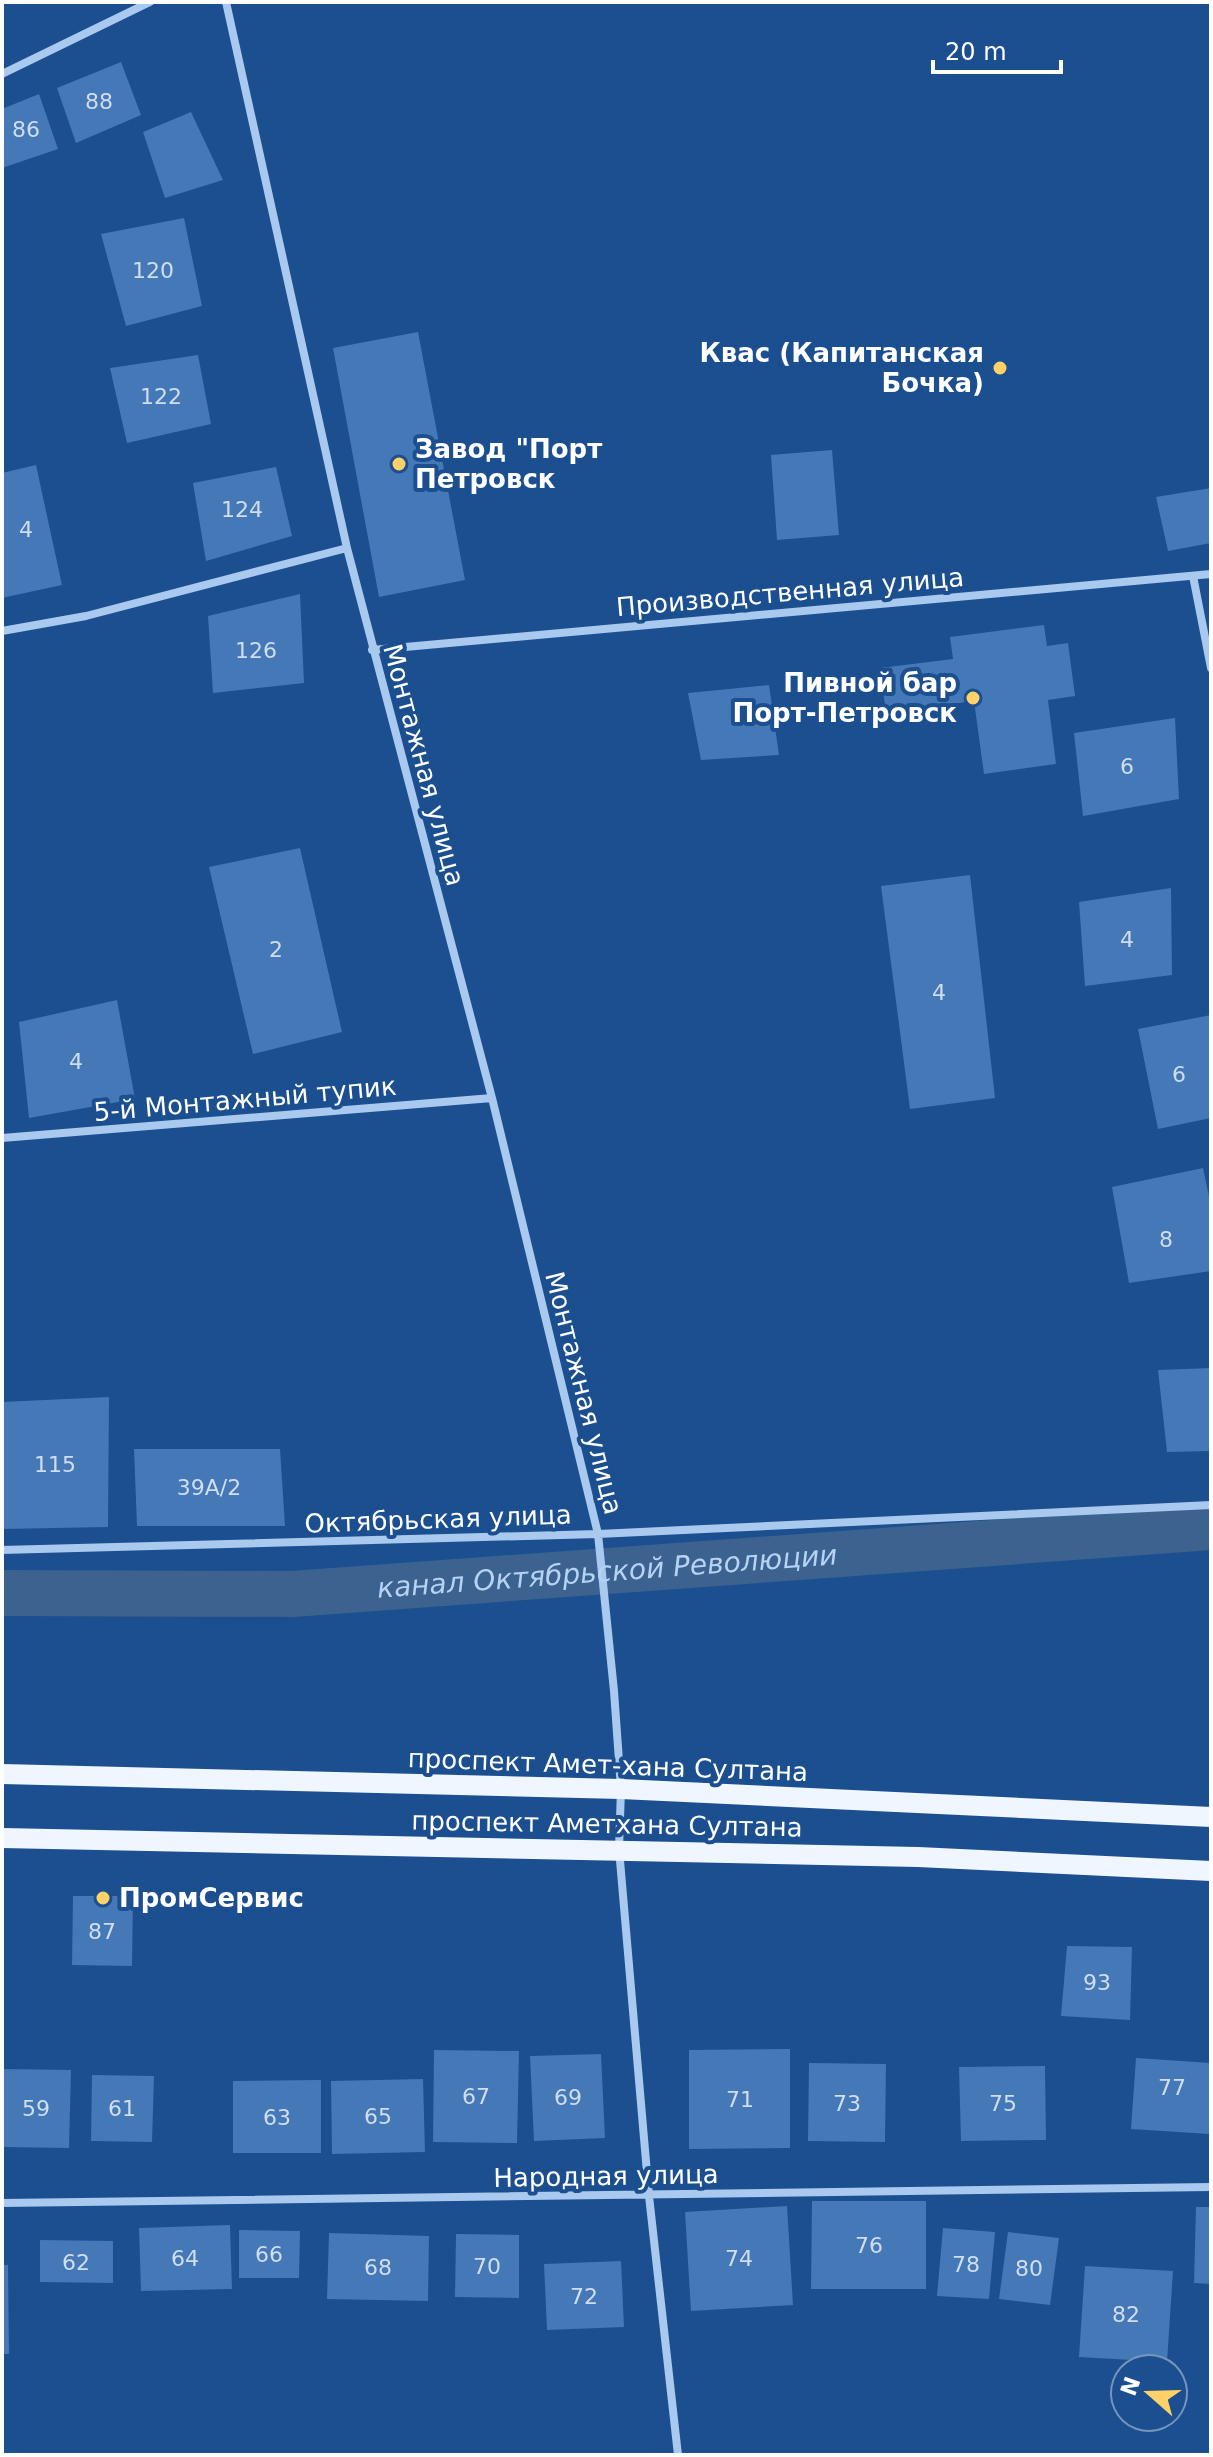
<svg xmlns="http://www.w3.org/2000/svg" width="1213" height="2457" font-family="'DejaVu Sans',sans-serif">
  <rect width="100%" height="100%" fill="#1b4f8f"/>
  <g fill="none" stroke-linecap="round" stroke-linejoin="round">
    <path stroke="#3c6290" stroke-width="46" id="s1" d="M2,1593L292,1594L1211,1527"/>
  </g>
  <path fill="#4478b7" d="M121,62L141,115L76,143L57,88Z
    M39,94L58,149L2,168V109Z
    M191,112L223,180L165,198L143,132Z
    M184,218L202,306L126,326L101,234Z
    M418,332L465,580L379,597L333,348Z
    M198,355L211,424L127,443L110,368Z
    M832,450L839,535L777,540L771,455Z
    M36,465L62,585L2,598V473Z
    M276,467L292,536L206,561L193,483Z
    M1211,488V543L1168,551L1156,497Z
    M300,594L304,683L213,693L208,616Z
    M1044,625L1047,646L1068,643L1075,696L1048,700L1056,764L984,774L974,701L886,713L880,668L953,659L950,637Z
    M769,685L779,755L701,760L688,693Z
    M1175,718L1179,799L1083,816L1074,733Z
    M300,848L342,1032L253,1054L209,867Z
    M970,875L995,1098L910,1109L881,886Z
    M1171,888L1172,975L1085,986L1079,902Z
    M117,1000L135,1099L29,1118L19,1022Z
    M1211,1015V1118L1158,1129L1138,1029Z
    M1203,1168L1211,1206V1271L1129,1283L1112,1187Z
    M1211,1368V1451L1167,1452L1158,1370Z
    M109,1397L108,1527L2,1529V1402Z
    M134,1449H280L285,1526H137Z
    M73,1896H133L132,1966L72,1965Z
    M1067,1946L1132,1947L1130,2020L1061,2016Z
    M790,2049V2148L689,2149V2050Z
    M434,2050L519,2051L517,2143L433,2142Z
    M601,2054L605,2138L534,2141L530,2056Z
    M1136,2058L1211,2063L1209,2134L1131,2129Z
    M809,2063L886,2064L885,2142L808,2141Z
    M1045,2066L1046,2140L961,2141L959,2067Z
    M2,2069L71,2070L69,2148L2,2147Z
    M92,2075L154,2076L152,2142L91,2141Z
    M423,2079L425,2152L332,2154L331,2081Z
    M321,2080V2153H233V2081Z
    M812,2201H926V2289H811Z
    M787,2206L793,2305L691,2311L685,2212Z
    M1196,2207H1211V2284L1194,2283Z
    M230,2225L232,2289L141,2291L139,2228Z
    M943,2228L995,2232L989,2299L937,2296Z
    M239,2230L300,2231L299,2278H239Z
    M1008,2232L1059,2238L1050,2305L999,2299Z
    M329,2233L429,2236L428,2301L327,2299Z
    M456,2234L519,2235V2298L455,2297Z
    M40,2240L113,2241V2283L40,2282Z
    M621,2261L624,2327L547,2330L544,2264Z
    M2,2265H8L9,2354H2Z
    M1085,2266L1173,2271L1167,2362L1079,2357Z"/>
  <g fill="none" stroke-linecap="round" stroke-linejoin="round">
    <path stroke="#a9c9ee" stroke-width="8" d="M226,2L347,548L492,1098L598,1534L614,1691L621,1789L619,1849L649,2196L678,2455
      M2,74L150,2
      M1193,576L1211,668
      M2,631L86,616L347,548
      M372,650L1211,574
      M2,1138L492,1098
      M2,1550L598,1534L1211,1505
      M2,2203L1211,2187"/>
    <path stroke="#f0f6ff" stroke-width="20" d="M2,1774L621,1789L1211,1817
      M2,1838L918,1857L1211,1871"/>
  </g>
  <g fill="#ffd166" stroke="#1b4f8f" stroke-width="3">
    <circle cx="1000" cy="368" r="8"/>
    <circle cx="399" cy="464" r="8"/>
    <circle cx="973" cy="698" r="8"/>
    <circle cx="103" cy="1898" r="8"/>
  </g>
  <g text-anchor="middle" stroke-width="8" stroke-linejoin="round" paint-order="stroke">
    <g font-size="22" fill="#d0dded">
      <text x="99" y="109">88</text>
      <text x="26" y="137">86</text>
      <text x="153" y="278">120</text>
      <text x="161" y="404">122</text>
      <text x="242" y="517">124</text>
      <text x="26" y="537">4</text>
      <text x="256" y="658">126</text>
      <text x="1127" y="774">6</text>
      <text x="1127" y="947">4</text>
      <text x="276" y="957">2</text>
      <text x="939" y="1000">4</text>
      <text x="76" y="1069">4</text>
      <text x="1179" y="1082">6</text>
      <text x="1166" y="1247">8</text>
      <text x="55" y="1472">115</text>
      <text x="209" y="1495">39А/2</text>
      <text x="102" y="1939">87</text>
      <text x="1097" y="1990">93</text>
      <text x="1172" y="2095">77</text>
      <text x="476" y="2104">67</text>
      <text x="568" y="2105">69</text>
      <text x="740" y="2107">71</text>
      <text x="847" y="2111">73</text>
      <text x="1003" y="2111">75</text>
      <text x="36" y="2116">59</text>
      <text x="122" y="2116">61</text>
      <text x="378" y="2124">65</text>
      <text x="277" y="2125">63</text>
      <text x="869" y="2253">76</text>
      <text x="269" y="2262">66</text>
      <text x="185" y="2266">64</text>
      <text x="739" y="2266">74</text>
      <text x="76" y="2270">62</text>
      <text x="966" y="2272">78</text>
      <text x="487" y="2274">70</text>
      <text x="378" y="2275">68</text>
      <text x="1029" y="2276">80</text>
      <text x="584" y="2304">72</text>
      <text x="1126" y="2322">82</text>
    </g>
    <g font-size="26" font-weight="bold" fill="#fff" stroke="#1b4f8f" text-anchor="end">
      <text x="984" y="362">Квас (Капитанская<tspan x="984" dy="30">Бочка)</tspan></text>
      <text x="415" y="458" text-anchor="start">Завод "Порт<tspan x="415" dy="30">Петровск</tspan></text>
      <text x="957" y="692">Пивной бар<tspan x="957" dy="30">Порт-Петровск</tspan></text>
      <text x="119" y="1907" text-anchor="start">ПромСервис</text>
    </g>
    <g font-size="26" fill="#fff" stroke="#1b4f8f">
      <text transform="translate(790 592) rotate(-5)" y="9">Производственная улица</text>
      <text transform="translate(424 765) rotate(75)" y="9">Монтажная улица</text>
      <text transform="translate(245 1099) rotate(-5)" y="9">5-й Монтажный тупик</text>
      <text transform="translate(584 1393) rotate(76)" y="9">Монтажная улица</text>
      <text transform="translate(438 1519) rotate(-2)" y="9">Октябрьская улица</text>
      <text transform="translate(608 1765) rotate(2)" y="9">проспект Амет-хана Султана</text>
      <text transform="translate(607 1824) rotate(1)" y="9">проспект Аметхана Султана</text>
      <text transform="translate(606 2176) rotate(-1)" y="9">Народная улица</text>
    </g>
    <g font-size="28" font-style="italic" fill="#b5d3f5" stroke="#1b4f8f">
      <text dy="10" stroke="none"><textPath href="#s1" startOffset="606">канал Октябрьской Революции</textPath></text>
    </g>
  </g>
  <rect width="1213" height="2457" fill="none" stroke="#ffffff" stroke-width="8"/>
  <g transform="translate(1149 2393) rotate(290)"><circle r="38" fill="#1b4f8f" stroke="#7695bc" stroke-width="2"/>
  <path d="M0-6L14 30L0 20L-14 30Z" fill="#ffd166"/>
  <text y="-12" font-size="22" font-weight="bold" text-anchor="middle" fill="#ffffff">N</text>
  </g>
  <path d="M933 60v12h128v-12" fill="none" stroke="#ffffff" stroke-width="4"/>
  <text x="945" y="60" font-size="24" fill="#ffffff" stroke="#1b4f8f" stroke-width="6" paint-order="stroke">20 m</text>
</svg>
